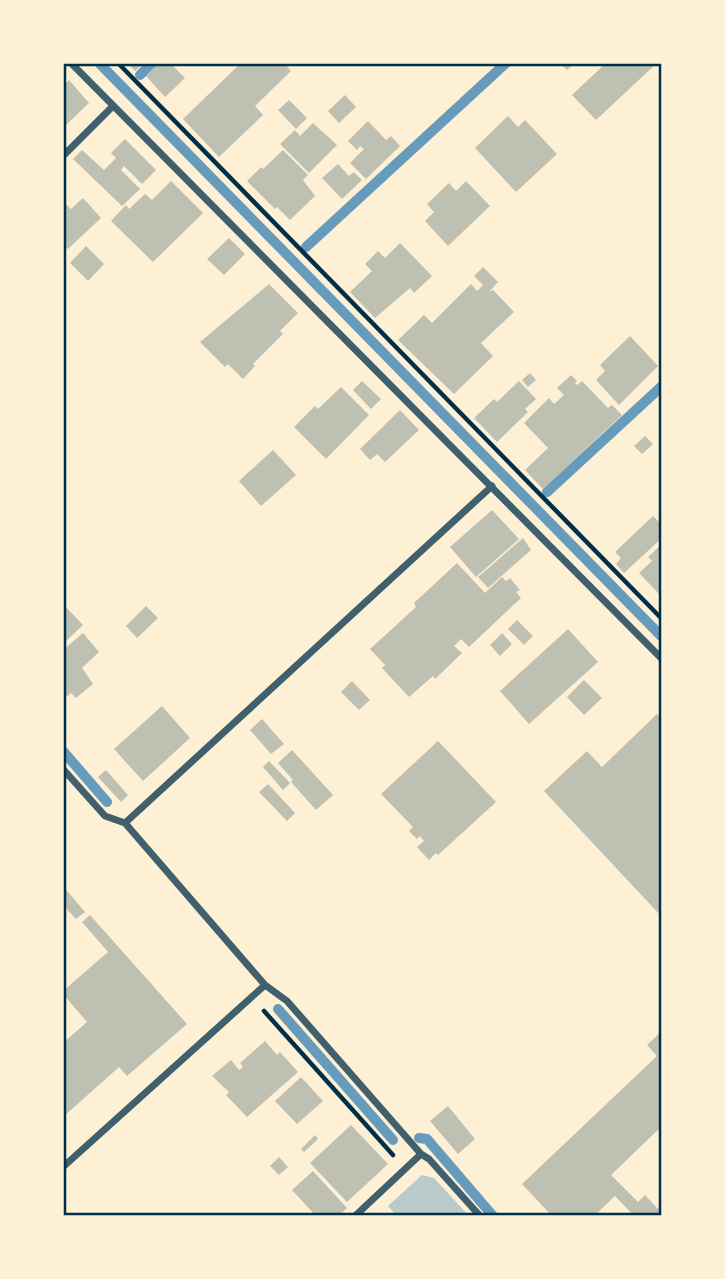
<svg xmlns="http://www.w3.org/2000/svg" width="725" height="1279" font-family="Montserrat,sans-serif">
  <rect width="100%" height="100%" fill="#fdf0d5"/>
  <path fill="#b9caca" d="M422,1175L434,1178L469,1216H397L388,1206Z"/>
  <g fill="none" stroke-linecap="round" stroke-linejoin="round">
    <path stroke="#669bbc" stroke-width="10" d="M99,63L662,637
      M140,75L152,63
      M306,247L506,63
      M547,492L662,386
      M63,751L107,802
      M278,1009L393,1140
      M419,1138L427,1139L493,1216"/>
  </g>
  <path fill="#bec0b2" d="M127,63H144L135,71Z
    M159,63H170L185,78L165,97L146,76Z
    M241,63H284L291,71L255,106L263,115L219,157L183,119Z
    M560,63H575L567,70Z
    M606,63H657L596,120L572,95Z
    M69,80L89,103L63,128V86Z
    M345,95L356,107L339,123L328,111Z
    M289,100L307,118L296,129L278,110Z
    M508,116L518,127L525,120L557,154L516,192L475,148Z
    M368,121L386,140L391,136L400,146L366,179L350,163L364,149L360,146L357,150L348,141Z
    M313,123L337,145L309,173L280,144L295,130L300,136Z
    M125,139L156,170L142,184L124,166L121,170L140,189L122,206L73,159L82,150L104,170L116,158L111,153Z
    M283,150L308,175L303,180L315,196L290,220L277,207L275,209L247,181L261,167L263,169Z
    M338,164L349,176L354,172L362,180L342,199L322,178Z
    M171,181L203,213L153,262L111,221L126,205L129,209L145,194L152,200Z
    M466,181L490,206L448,246L425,221L434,212L427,204L449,183L456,191Z
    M83,198L101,218L68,249L63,244V204L65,203L71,209Z
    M229,238L245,254L224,275L207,259Z
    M400,243L432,276L414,293L410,288L375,318L350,292L372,271L365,264L378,251L385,258Z
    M86,246L104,264L88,281L70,263Z
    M483,267L498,282L489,292L493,290L514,312L481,343L493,356L454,394L398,340L424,315L432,323L471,284L477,291L483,285L474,276Z
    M269,284L298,313L280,331L283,334L253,364L255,366L243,379L228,364L225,367L200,342Z
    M630,336L658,366L619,405L596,380L605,371L600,365Z
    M530,373L536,380L528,387L522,380Z
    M571,375L577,381L575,383L577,385L582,381L608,408L612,405L622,415L543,489L525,470L548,448L524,423L549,398L554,404L564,395L557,388Z
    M362,381L381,399L371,409L353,390Z
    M519,381L536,399L525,409L528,412L497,442L474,418L494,399L497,402Z
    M341,387L369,415L326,459L294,427L315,406L318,409Z
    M400,410L419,430L385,462L377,454L370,460L360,449Z
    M645,436L653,444L642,454L634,446Z
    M273,450L296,475L261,506L239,481Z
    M492,510L519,539L476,577L450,547Z
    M653,516L662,525V538L624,573L616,564L621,558L615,552Z
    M523,538L531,550L488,588L478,577Z
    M662,544V597L639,573L652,561L648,557Z
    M457,563L485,593L502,577L506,581L510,578L520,590L516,592L521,598L469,647L461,639L454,646L462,653L435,679L433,676L409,697L382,668L385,665L370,649L416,607L414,603Z
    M63,604L83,625L63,644Z
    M146,606L158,618L137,638L126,626Z
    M517,620L533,636L524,645L508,629Z
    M568,629L598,662L529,724L500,691Z
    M83,633L99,652L82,668L93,684L76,698L71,693L63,699V650Z
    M502,633L512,644L500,656L490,645Z
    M584,680L602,698L584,715L567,697Z
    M352,681L370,700L359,710L341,692Z
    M162,706L190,738L143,781L114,749Z
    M657,714L662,719V917L544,791L587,751L602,767Z
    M262,719L284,744L271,754L250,730Z
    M438,741L496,802L438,855L436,853L429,860L417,847L424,841L420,836L417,839L409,831L413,827L381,794Z
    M292,750L333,795L316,810L291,782L293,780L278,763Z
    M269,761L290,783L283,790L263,767Z
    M106,770L128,795L121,802L98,777Z
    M268,784L295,813L287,821L259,792Z
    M63,886L85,912L76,919L63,905Z
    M90,915L187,1024L127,1076L119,1067L63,1117V1043L87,1022L63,994V991L108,952L82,922Z
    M662,1031V1126L611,1175L638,1202L645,1195L658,1209L662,1205V1216H634L615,1196L594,1216H552L522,1184L657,1056L647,1045Z
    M265,1041L277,1055L280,1052L298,1072L247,1117L226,1095L229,1092L212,1076L231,1060L239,1070L243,1067L240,1063Z
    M301,1077L323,1101L297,1124L275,1101Z
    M448,1106L475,1139L458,1154L430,1121Z
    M351,1125L388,1164L347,1202L310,1163Z
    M315,1135L318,1139L304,1152L301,1149Z
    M279,1157L288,1167L279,1175L270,1166Z
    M313,1171L347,1208L338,1216H316L292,1190Z"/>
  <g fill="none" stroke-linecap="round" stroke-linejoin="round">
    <path stroke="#003049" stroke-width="4.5" d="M118,63L662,619
      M264,1011L393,1155"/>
    <path stroke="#3f606c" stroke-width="7" d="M71,63L662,659
      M63,156L113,106
      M63,769L105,816L125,823L265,985L287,1001L421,1154L429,1159L480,1216
      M125,823L492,486
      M63,1167L265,985
      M355,1216L421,1154"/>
  </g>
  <rect width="725" height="1279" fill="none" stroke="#fdf0d5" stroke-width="130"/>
  <rect x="65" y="65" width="595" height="1149" fill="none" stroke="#003049" stroke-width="2.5"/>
</svg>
